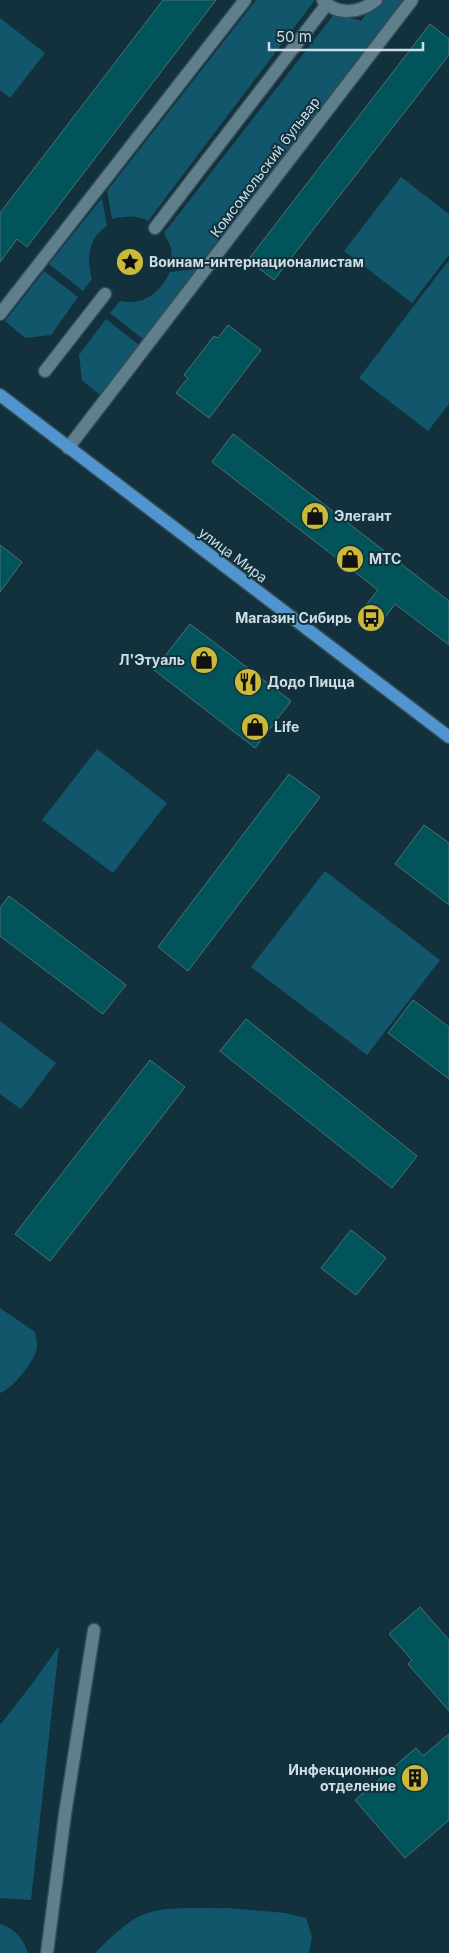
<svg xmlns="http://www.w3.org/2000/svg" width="449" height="1953" font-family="Inter,sans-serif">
  <rect width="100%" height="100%" fill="#13313c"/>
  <path fill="#12566c" d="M256,0H315L148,221C136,215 125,216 112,219L107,191Z
    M377,0H403L199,265L173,268L171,247L164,233L335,13L361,21Z
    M0,18L45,53L10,98L0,90Z
    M401,177L449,214V255L412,303L344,251Z
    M102,198L107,226C88,238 86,259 92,279L83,291L49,264Z
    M449,260V404L428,431L359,378Z
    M197,269L143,339L110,313L120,301C143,306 160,293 170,272Z
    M44,271L78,297L51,335L25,338L5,321Z
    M106,319L139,345L100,395L82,380L79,355Z
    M97,749L167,803L113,873L42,820Z
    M325,871L440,960L367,1055L251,967Z
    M0,1021L56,1063L21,1109L0,1094Z
    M0,1308L35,1332C35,1336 38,1343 37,1348C34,1361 13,1389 0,1393Z
    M59,1646L31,1900L0,1898V1725L32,1684Z
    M226,1908L286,1913L306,1918L312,1937L309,1953H95C108,1940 124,1924 140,1916C163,1905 201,1909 226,1908Z
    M0,1924C14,1928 24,1939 28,1953H0Z"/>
  <path fill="#01555a" stroke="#4d7174" d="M163,0H216L27,247L17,239L0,262V213Z
    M430,24L449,39V55L274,280L248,260Z
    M228,325L261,350L209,418L176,393L188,378L184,375L214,336L218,338Z
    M233,434L449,601V645L395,604L377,628L359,614L378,590L212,462Z
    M0,545L22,562L0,592Z
    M190,624L291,701L255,748L154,670Z
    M289,774L320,797L188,971L158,947Z
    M424,825L449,843V905L395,864Z
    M9,896L126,985L103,1014L0,936V908Z
    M413,1000L449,1027V1079L388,1033Z
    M246,1019L417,1156L392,1188L220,1051Z
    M150,1060L185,1087L50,1261L15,1234Z
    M351,1230L386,1258L356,1295L321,1268Z
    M420,1607L449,1640V1711L408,1664L412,1660L389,1634Z
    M449,1734V1820L405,1858L355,1800L416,1748L423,1756Z"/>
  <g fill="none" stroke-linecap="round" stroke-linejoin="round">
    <defs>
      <path id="minor" d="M323,0C337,16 361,13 376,0
        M155,228L327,4
        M0,314L245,0
        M45,371L105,294
        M68,448L412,0
        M47,1953L65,1814L94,1630"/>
      <path id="major" d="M0,395L449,737"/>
    </defs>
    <use href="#minor" stroke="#354b55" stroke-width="15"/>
    <use href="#major" stroke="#354b55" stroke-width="15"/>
    <use href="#minor" stroke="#607f8d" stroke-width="12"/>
    <use href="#major" stroke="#5195d0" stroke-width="12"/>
  </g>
  <defs>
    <symbol id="sight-disc" viewBox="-11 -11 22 22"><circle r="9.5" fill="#cbba39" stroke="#13313c"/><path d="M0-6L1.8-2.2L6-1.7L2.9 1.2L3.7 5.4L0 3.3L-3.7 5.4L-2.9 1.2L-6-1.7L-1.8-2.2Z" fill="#111"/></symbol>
    <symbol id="shop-disc" viewBox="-11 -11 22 22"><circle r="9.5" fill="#cbba39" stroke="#13313c"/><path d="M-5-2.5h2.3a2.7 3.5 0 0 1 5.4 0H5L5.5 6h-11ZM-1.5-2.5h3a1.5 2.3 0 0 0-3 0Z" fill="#111"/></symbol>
    <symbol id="bus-disc" viewBox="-11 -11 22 22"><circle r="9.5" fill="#cbba39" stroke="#13313c"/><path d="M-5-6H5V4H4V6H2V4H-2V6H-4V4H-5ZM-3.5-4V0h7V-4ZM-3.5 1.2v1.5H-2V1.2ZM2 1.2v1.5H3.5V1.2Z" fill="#111"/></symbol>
    <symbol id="restaurant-disc" viewBox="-11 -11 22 22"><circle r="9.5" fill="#cbba39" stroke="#13313c"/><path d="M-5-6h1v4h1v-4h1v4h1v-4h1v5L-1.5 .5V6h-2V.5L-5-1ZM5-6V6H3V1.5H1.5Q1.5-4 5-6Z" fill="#111"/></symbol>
    <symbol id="building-disc" viewBox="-11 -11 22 22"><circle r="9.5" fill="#cbba39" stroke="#13313c"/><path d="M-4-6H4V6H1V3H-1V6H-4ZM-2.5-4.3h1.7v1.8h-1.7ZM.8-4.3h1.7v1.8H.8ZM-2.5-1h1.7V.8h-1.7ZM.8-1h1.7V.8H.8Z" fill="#111"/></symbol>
  </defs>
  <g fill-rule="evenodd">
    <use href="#sight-disc" x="114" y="246" width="32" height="32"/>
    <use href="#shop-disc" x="299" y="500" width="32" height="32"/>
    <use href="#shop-disc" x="334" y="543" width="32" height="32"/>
    <use href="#bus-disc" x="355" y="602" width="32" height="32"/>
    <use href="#shop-disc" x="188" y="644" width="32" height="32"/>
    <use href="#restaurant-disc" x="232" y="666" width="32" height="32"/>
    <use href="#shop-disc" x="239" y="711" width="32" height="32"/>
    <use href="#building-disc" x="399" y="1762" width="32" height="32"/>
  </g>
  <g text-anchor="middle" stroke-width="4" stroke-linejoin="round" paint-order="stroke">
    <g font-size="14" fill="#cddee5" stroke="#13313c">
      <text transform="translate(265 167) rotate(-53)" y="5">Комсомольский бульвар</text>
      <text transform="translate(233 555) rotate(37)" y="5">улица Мира</text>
    </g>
    <g font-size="14" font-weight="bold" fill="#cddee5" stroke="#13313c" text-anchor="start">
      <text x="149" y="267">Воинам-интернационалистам</text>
      <text x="334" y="521">Элегант</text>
      <text x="369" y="564">МТС</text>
      <text x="352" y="623" text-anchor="end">Магазин Сибирь</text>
      <text x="185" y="665" text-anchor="end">Л'Этуаль</text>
      <text x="267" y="687">Додо Пицца</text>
      <text x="274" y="732">Life</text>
      <text x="396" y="1775" text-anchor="end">Инфекционное<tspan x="396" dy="16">отделение</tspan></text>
    </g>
  </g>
  <path d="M269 42v8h154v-8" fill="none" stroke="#cddee5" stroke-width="2.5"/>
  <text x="276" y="42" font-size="15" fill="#cddee5" stroke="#13313c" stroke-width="4" paint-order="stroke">50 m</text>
</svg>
